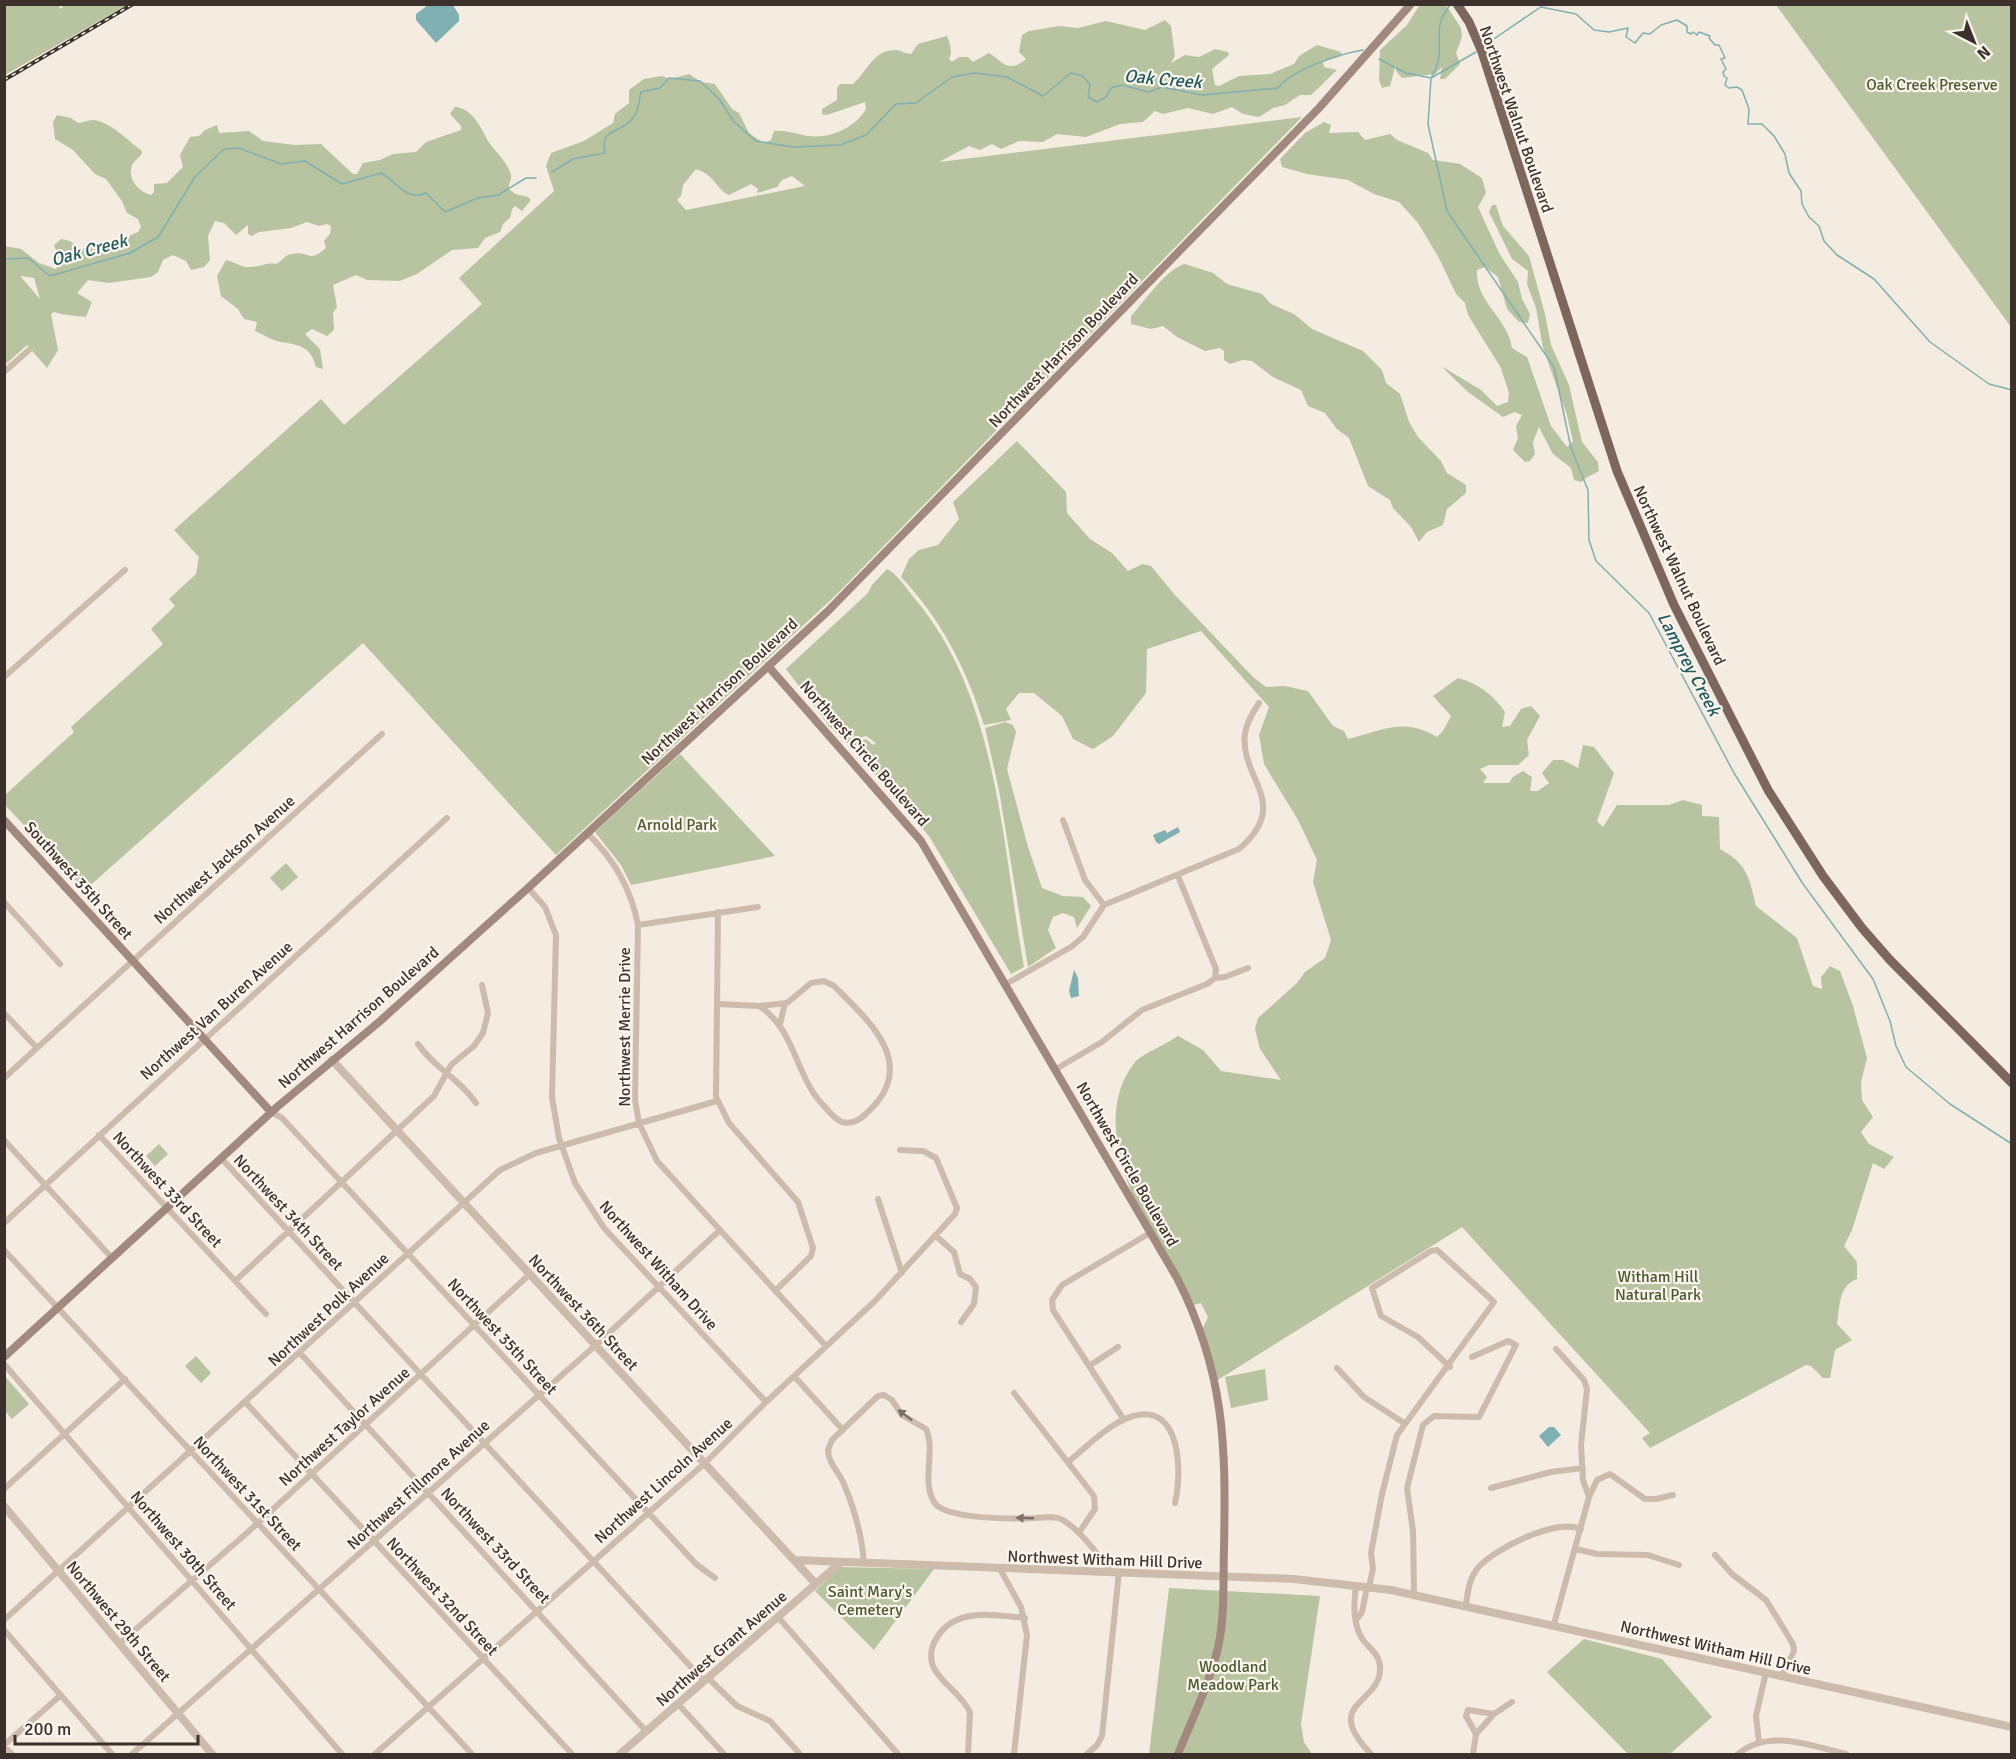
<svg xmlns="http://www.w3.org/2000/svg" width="2016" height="1759" font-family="Signika,sans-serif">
  <rect width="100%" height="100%" fill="#f4ebe1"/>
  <path fill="#b8c4a0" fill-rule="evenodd" d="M5,4L59,5L60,9L63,7L61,5H127L5,75Z
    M1776,5H2011V327Z
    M1419,6L1446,5L1461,28L1462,37L1456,53L1460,64L1445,79H1440L1442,67L1435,74L1402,78L1396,71V64L1390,86L1382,88L1379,80L1380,50L1407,25Z
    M1165,20L1171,26L1175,56L1171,63L1185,55L1199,57L1215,49L1228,52L1229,55L1212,69L1215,85L1219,86L1239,76L1270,74L1294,64L1299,56L1317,45L1341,52V56L1323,62L1324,67L1337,70L1311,95H1300L1285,105L1273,108L1259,117L1243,114L1232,107L1213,114L1188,108L1163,114L1155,111L1143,122L1120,124L1086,137L1057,134L1043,142L1019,141L1001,149L992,144L980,150L969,146L939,162L1302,117L836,595L556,855L363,643L85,890L5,805V795L74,732L71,727L163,644L151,629L175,606L169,599L196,574L199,557L174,530L321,399L344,425L482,304L459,278L554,191L546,166L551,153L584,141L613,123L615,114L629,103V90L644,79L662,76L670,79L689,74L701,82L715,84L732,109L739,113L749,133L763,143L771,140L774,131C787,130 795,134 808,136C830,139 855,128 866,109L865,102L827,115L822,114V109L837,100V88L840,84H853C868,71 873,49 897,50C902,51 906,54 911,54L918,44L947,36C950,44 953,51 949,59L952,62L959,57H968L973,62L989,53C1003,62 1008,74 1026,59L1019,52L1022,35L1029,31L1059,26L1078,28L1106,21L1145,30ZM696,169C715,175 716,189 729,195L751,184L758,189L757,193L777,187L782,180L792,176L805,186L686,210L677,200L681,196L683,185Z
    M455,107C475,109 481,130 490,144C498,154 507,162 511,175C512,180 508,184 509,189L515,194L528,197L531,200L522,211L515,206L512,209L510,218L503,224L500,232L485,238L478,248L452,250L417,274L400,281L367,280L356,275L333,285L337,307L333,313L334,330L327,336L312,329L305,334L320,349L323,369L316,367C311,346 299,345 281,342C273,341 262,334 255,331L257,322L244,319L238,309L221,296L217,276L226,260C235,262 241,268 251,267C261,267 266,262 276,264C283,261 284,255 292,254C309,250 308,264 326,248L324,241L330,234L331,226L327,224L319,226L307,222L291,228L259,232L252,236L248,234V225L236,235L224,223L215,221L208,236L210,260L204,267L191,270L186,261L173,255L163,260L158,272L151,277L109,283L88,280L77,293L92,302L86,317C77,316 63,315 54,312L51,314L58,350L47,368L27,345L7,363L5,361L4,246L21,249L39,263L56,269L60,261L54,245L61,239L70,241L80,249L92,246H106L138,232L141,227L138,219L127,213L122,201L106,179L95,174L73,150L55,139L53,122L57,115L71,118L78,123C83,123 88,120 92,120C109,120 128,141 141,150L142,153C140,157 134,161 132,165C127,179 138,191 151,195L154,192V184L167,183L183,167L180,155L190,137L199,136L205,130L217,125L219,133L249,131L263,141L295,145L321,144L353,174H357L363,163L380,160L393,154L416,152L426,142L461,130V126L450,114ZM21,276L34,278L40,299L21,277Z
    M1324,122L1331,125L1329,133L1358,132L1365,140L1390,134L1397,140L1428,153L1433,160L1460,164L1482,178L1486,193L1478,207L1499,253L1518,282L1522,299L1530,314L1528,323L1519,322L1507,309L1498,277L1485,267L1477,270C1475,302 1508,318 1512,348L1527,357L1551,426L1567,447L1573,441L1567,415L1543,348L1536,308L1527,284L1528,271L1512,259L1489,212L1492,205H1496L1503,226L1529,256L1545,314L1551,345L1569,385L1582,442L1598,462L1599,471C1593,475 1587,476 1581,482L1574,480L1571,468L1553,454L1539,427L1533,442L1535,454L1530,461L1525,462L1513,450L1518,438L1516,426L1522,415L1515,412L1503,417L1468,392L1446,371L1443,367L1481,390L1497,406L1508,402L1509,393L1501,368L1468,315L1465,303L1456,294L1439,258L1418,223L1399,202L1374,194L1348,180L1307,174L1282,167L1280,159L1305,133Z
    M1185,264L1213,273L1227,284L1262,294L1271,304L1294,314L1312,329L1363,351L1382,370L1386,383L1400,394L1409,422L1418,437L1441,461L1447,473L1466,485V493L1447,509L1443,525L1427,532L1419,542L1411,527L1393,508L1390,500L1368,486L1349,438L1337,429L1325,413L1308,406L1301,390L1273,377L1252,361L1243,360L1230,364L1224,360V351L1220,348L1205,351L1177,337L1163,326L1151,329L1131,324V316C1144,302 1167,268 1185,264Z
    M1017,441L1066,492L1067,513L1090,539L1112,553L1128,571L1143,564L1151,566L1174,594L1253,677L1266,687L1285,686L1308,691L1333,726L1344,731L1348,739C1384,730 1403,717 1437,737L1443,731L1451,716L1433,696L1458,678C1478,683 1493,695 1505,712L1502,727L1510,726L1521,709L1531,706L1540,716L1527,740L1529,755L1518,765H1489L1480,769L1487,777L1483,783H1509L1513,777L1523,771L1532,777L1530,791H1538L1549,783L1542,773L1553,760H1563L1578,768L1583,745L1594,747L1614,773L1597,821L1603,827L1617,805H1669L1683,800L1702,805V816L1719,817L1720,849C1747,864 1749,876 1756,906L1797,938L1813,986L1822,989L1821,977L1830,966L1840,971L1853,1006L1867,1058L1861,1082L1862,1100L1873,1117L1861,1132L1869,1144L1894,1157L1884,1169L1873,1163L1852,1230L1844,1246L1857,1262V1279C1838,1286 1840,1306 1837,1324L1852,1340L1835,1350L1830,1378H1823L1811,1366L1806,1365L1650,1448L1642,1438L1650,1433L1462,1227L1216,1381L1201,1332L1208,1317L1201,1303L1191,1306C1156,1244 1080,1131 1135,1062C1142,1054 1167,1044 1178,1036L1203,1050L1221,1071L1281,1080L1260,1049L1255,1029L1258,1018L1297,983L1305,972L1325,958L1331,940L1313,882L1317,860L1298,820L1264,764L1259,735L1269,707L1201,631L1147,649L1146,693L1113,736L1093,749L1073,739L1062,716L1034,693H1019L1006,709L1011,720L984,725C967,670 941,619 901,577L909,559L919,550L938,545L959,519L953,502Z
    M887,569C898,575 907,589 915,599C998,697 1002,845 1024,967L1011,974L929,836L849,745L866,739L873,745L876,743L866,736L847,743L829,726L786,669L868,593L872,585Z
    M1005,722L1013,725L1016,732L1007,769L1028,847L1042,888L1063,896L1083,897L1091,906L1077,928L1074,917L1063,913L1053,917L1048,930L1056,948L1028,967L999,790L985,728Z
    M680,754L775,856L631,885L621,865L595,832Z
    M286,863L298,877L282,891L270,878Z
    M159,1144L168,1154L155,1166L146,1156Z
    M196,1356L211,1373L201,1383L185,1366Z
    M1265,1369L1268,1400L1231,1408L1225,1377Z
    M4,1375L29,1404L12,1419L5,1411Z
    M840,1567L934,1569L874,1650L815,1591Z
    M1169,1588L1320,1596L1301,1724L1304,1742L1312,1754H1149Z
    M1584,1639L1662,1659L1712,1717L1670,1754H1628L1547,1672Z"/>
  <path fill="#7fb0b2" d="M453,5L459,15V21L436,43L416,20V14L428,5Z
    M1178,827L1180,832L1159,844L1156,842L1153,835L1165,830L1167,833Z
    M1074,970L1078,978L1079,996L1071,998L1069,991Z
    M1549,1427H1554L1561,1435L1548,1447L1539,1436Z"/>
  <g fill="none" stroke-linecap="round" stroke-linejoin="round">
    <path stroke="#7fb0b2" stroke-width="1.5" d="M1541,7L1576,14L1594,30L1609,32L1628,28L1626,37L1635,43L1643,33L1650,34L1661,25L1677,20L1687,26V32L1691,34L1693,32L1697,35L1699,32L1710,36L1709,38L1715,45H1719L1725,58L1721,59L1726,69L1723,72L1724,76L1727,78L1725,85L1729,88L1737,87L1742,90L1749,109L1748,124H1762L1774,136L1785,154L1789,173L1801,191L1802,204L1809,217L1819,226L1824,241L1837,255L1874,279L1930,342L1989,384L2012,390
      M1485,45L1545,4
      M1476,52L1431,78L1428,124L1447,211L1554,367L1571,448L1588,490L1589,540L1596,561L1649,613L1734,773L1803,884L1873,979L1890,1021L1896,1046L1906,1067L1950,1104L2012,1144
      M1379,59L1406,73L1431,78C1450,48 1427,32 1451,4
      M552,172L573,159L605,153C600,126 620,135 632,119C640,109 638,102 641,92L660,88L669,78L700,81L720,100L733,121L756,141L793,147L840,145L866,135L896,104L916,103L952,77L974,73L1007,77L1043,96L1071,73L1083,76L1090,85L1088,97L1097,102L1106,97L1111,88L1122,85L1148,92L1162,87L1202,95L1278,88C1293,69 1339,54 1363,50
      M4,259L28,258L50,276L130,253L158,237L195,177L224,149L239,148L281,164L305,161L342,184L381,173C396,181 407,202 426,193L445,212L478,198L498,195L526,178H536"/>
    <path stroke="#cdbbac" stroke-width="6" d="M4,372L29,350
      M4,677L125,570
      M1063,820L1085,880L1104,905
      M587,833C614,859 631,888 638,925L635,1100L639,1123L657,1161L826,1346
      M528,888L545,907L556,935L552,1097L559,1138L575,1183L604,1228L766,1402
      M4,902L60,964
      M718,912L716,1097L729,1123L798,1202L813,1248L811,1256L775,1291
      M638,925L758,907
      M1215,978L1225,977L1248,968
      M824,981L834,986C869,1021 918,1063 870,1110C862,1118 854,1125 842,1122C835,1119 830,1113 825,1107C795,1078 796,1029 759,1006L787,1003L811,983Z
      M1006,984L1071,947L1083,937L1104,905L1239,849C1293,803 1239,779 1245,733C1247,722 1253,712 1259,703
      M718,1004L759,1006
      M4,1013L37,1048
      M780,1024L785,1003
      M418,1044C434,1068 460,1079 476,1103
      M1056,1069L1102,1042L1142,1010L1207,984L1215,978L1216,969L1178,876
      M4,1078L382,734
      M271,1112L282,1118L696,1564L715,1578
      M99,1135L266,1314
      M4,1140L112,1258
      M221,1158L704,1681
      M878,1199L902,1273
      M4,1223L447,818
      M935,1235L954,1252L960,1274L970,1279L976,1287L974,1304L961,1322
      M4,1250L472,1754
      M235,1281L434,1096L451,1065L474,1046L483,1033L488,1013L482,985
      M300,1353L646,1731
      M4,1364L342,1754
      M1089,1366L1118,1347
      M1337,1368L1364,1397L1404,1423
      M794,1376L843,1430
      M1014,1393L1094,1496L1095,1509L1080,1531
      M246,1403L572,1754
      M1124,1420L1053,1310L1052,1300L1062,1285L1150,1233
      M1068,1462C1087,1447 1109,1423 1133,1416C1182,1402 1182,1474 1175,1503
      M1491,1488L1551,1472L1583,1468
      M4,1489L125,1379
      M1589,1497L1597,1480L1610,1474L1645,1499H1656L1673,1495
      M1576,1549L1597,1554L1648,1555L1679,1565
      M1715,1555L1732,1574L1766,1600L1793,1644L1794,1651L1782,1675
      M864,1563C862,1536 854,1508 844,1484C839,1472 828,1463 828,1450L832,1440L878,1396L884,1395L892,1400L902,1415L926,1429C936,1451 921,1480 934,1502C944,1520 1016,1519 1036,1518C1044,1518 1055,1515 1063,1520C1082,1532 1097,1554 1112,1572
      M1000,1569L1021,1607L1027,1635L1014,1754
      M1356,1585C1354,1603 1352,1624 1363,1640C1370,1649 1380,1655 1380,1667C1382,1705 1320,1701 1371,1754
      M1369,1587L1373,1569L1371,1553L1382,1494L1397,1435L1494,1302L1437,1250L1431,1251L1372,1288L1381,1316L1418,1337L1450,1367
      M1414,1594L1413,1531L1407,1488L1423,1425L1434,1416L1479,1417L1516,1345L1508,1341L1472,1357
      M1466,1604C1468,1592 1469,1579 1477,1569C1493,1549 1556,1518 1581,1529
      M778,1617L898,1754
      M1357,1619L1362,1612L1367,1587
      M4,1620L500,1170L536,1153L717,1101
      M1554,1624L1589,1497L1583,1480L1581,1445L1587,1389L1584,1380L1556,1349
      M4,1630L112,1754
      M120,1643L248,1532L530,1274
      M708,1678L737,1706L770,1721L800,1754
      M678,1704L724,1754
      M1476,1734L1494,1714
      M1759,1742L1756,1716L1766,1672
      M4,1745L61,1695
      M4,1747L12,1754
      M132,1754L596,1345L719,1231
      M375,1754L705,1463L766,1402L875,1301L955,1214L957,1208L936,1158L923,1151L900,1150
      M968,1754L970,1712C962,1695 944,1685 935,1670C930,1662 930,1651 934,1643C951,1606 993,1615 1025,1618
      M1087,1754L1097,1745L1102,1736L1119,1572
      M1473,1754L1476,1734L1466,1716L1468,1710L1494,1714L1512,1702
      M1738,1754C1769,1728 1811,1746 1846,1754"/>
    <path stroke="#cdbbac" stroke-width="8" d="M332,1060L816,1584
      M4,1506L212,1754
      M795,1560L1294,1579L1391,1590L2012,1727
      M620,1754L840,1563"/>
    <path stroke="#a18a7d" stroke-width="8" d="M768,666L921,841L1177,1278C1225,1372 1226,1445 1224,1548C1223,1582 1225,1615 1218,1648C1209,1685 1192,1719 1178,1754
      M4,820L271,1112
      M4,1357L277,1107L379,1022L528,888L828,611L1319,108L1411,4"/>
    <path stroke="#7d675c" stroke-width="9" d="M1457,4L1469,22L1482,52L1617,471L1674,605L1768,790L1823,876L1862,928L1890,960L2012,1083"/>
    <defs>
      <path id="rail" d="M4,80L133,4"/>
    </defs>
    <use href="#rail" stroke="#3b302b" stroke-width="4"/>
    <use href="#rail" stroke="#fbf5ee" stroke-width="1.5" stroke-dasharray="4.5" stroke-linecap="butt"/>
  </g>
  <defs><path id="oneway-solid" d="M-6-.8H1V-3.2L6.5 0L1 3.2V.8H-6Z" transform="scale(1.5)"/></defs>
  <g fill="#7d6f65">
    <use href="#oneway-solid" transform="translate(905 1415) rotate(-143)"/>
    <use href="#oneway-solid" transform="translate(1025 1518) rotate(-178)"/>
  </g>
  <g text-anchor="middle" stroke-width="4.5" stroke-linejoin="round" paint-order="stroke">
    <g font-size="16" fill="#4a5a2e" stroke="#fbf5ee">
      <text x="1932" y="90">Oak Creek Preserve</text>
      <text x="677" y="830">Arnold Park</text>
      <text x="1658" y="1282">Witham Hill<tspan x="1658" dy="18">Natural Park</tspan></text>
      <text x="870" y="1597">Saint Mary's<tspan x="870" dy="18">Cemetery</tspan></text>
      <text x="1233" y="1672">Woodland<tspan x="1233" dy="18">Meadow Park</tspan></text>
    </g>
    <g font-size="16" fill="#3b302b" stroke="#fbf5ee">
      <text transform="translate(1517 119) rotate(71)" y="6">Northwest Walnut Boulevard</text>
      <text transform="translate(1063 350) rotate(-46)" y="6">Northwest Harrison Boulevard</text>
      <text transform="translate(1680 575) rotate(65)" y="6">Northwest Walnut Boulevard</text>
      <text transform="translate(719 691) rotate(-43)" y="6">Northwest Harrison Boulevard</text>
      <text transform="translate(865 753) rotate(49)" y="6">Northwest Circle Boulevard</text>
      <text transform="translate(224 859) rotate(-42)" y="6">Northwest Jackson Avenue</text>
      <text transform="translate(79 880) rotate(48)" y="6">Southwest 35th Street</text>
      <text transform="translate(216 1010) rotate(-42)" y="6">Northwest Van Buren Avenue</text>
      <text transform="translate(358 1017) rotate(-41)" y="6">Northwest Harrison Boulevard</text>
      <text transform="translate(624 1027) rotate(-90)" y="6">Northwest Merrie Drive</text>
      <text transform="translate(1128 1164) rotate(60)" y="6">Northwest Circle Boulevard</text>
      <text transform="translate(168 1189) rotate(47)" y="6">Northwest 33rd Street</text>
      <text transform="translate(289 1212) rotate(47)" y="6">Northwest 34th Street</text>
      <text transform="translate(659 1265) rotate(48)" y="6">Northwest Witham Drive</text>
      <text transform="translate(328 1309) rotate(-43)" y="6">Northwest Polk Avenue</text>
      <text transform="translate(584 1312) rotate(47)" y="6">Northwest 36th Street</text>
      <text transform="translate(503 1336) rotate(47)" y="6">Northwest 35th Street</text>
      <text transform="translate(344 1426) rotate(-42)" y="6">Northwest Taylor Avenue</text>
      <text transform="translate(663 1480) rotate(-42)" y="6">Northwest Lincoln Avenue</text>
      <text transform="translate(418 1484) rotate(-42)" y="6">Northwest Fillmore Avenue</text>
      <text transform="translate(248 1493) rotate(47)" y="6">Northwest 31st Street</text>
      <text transform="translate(496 1545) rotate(47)" y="6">Northwest 33rd Street</text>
      <text transform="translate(184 1550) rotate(49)" y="6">Northwest 30th Street</text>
      <text transform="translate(1105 1559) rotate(2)" y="6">Northwest Witham Hill Drive</text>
      <text transform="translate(443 1596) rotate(47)" y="6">Northwest 32nd Street</text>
      <text transform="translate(119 1621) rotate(50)" y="6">Northwest 29th Street</text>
      <text transform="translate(1716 1647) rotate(13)" y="6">Northwest Witham Hill Drive</text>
      <text transform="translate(721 1648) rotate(-41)" y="6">Northwest Grant Avenue</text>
    </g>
    <g font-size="18" font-style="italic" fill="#1f5a5e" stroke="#fbf5ee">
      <text transform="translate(1163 79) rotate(5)" y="6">Oak Creek</text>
      <text transform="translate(89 250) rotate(-15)" y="6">Oak Creek</text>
      <text transform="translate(1689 664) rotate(62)" y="6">Lamprey Creek</text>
    </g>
  </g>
  <rect width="2016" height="1759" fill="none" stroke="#3b302b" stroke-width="12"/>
  <g transform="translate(1974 42) rotate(138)" stroke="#fbf5ee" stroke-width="4.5" paint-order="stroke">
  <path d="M0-4.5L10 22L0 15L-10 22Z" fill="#3b302b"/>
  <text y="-9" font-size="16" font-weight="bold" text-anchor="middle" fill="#3b302b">N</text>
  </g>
  <path d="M15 1735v9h183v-9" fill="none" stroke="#3b302b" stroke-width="3"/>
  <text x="24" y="1735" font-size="18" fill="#3b302b" stroke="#fbf5ee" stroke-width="4.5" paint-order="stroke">200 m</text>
</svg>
